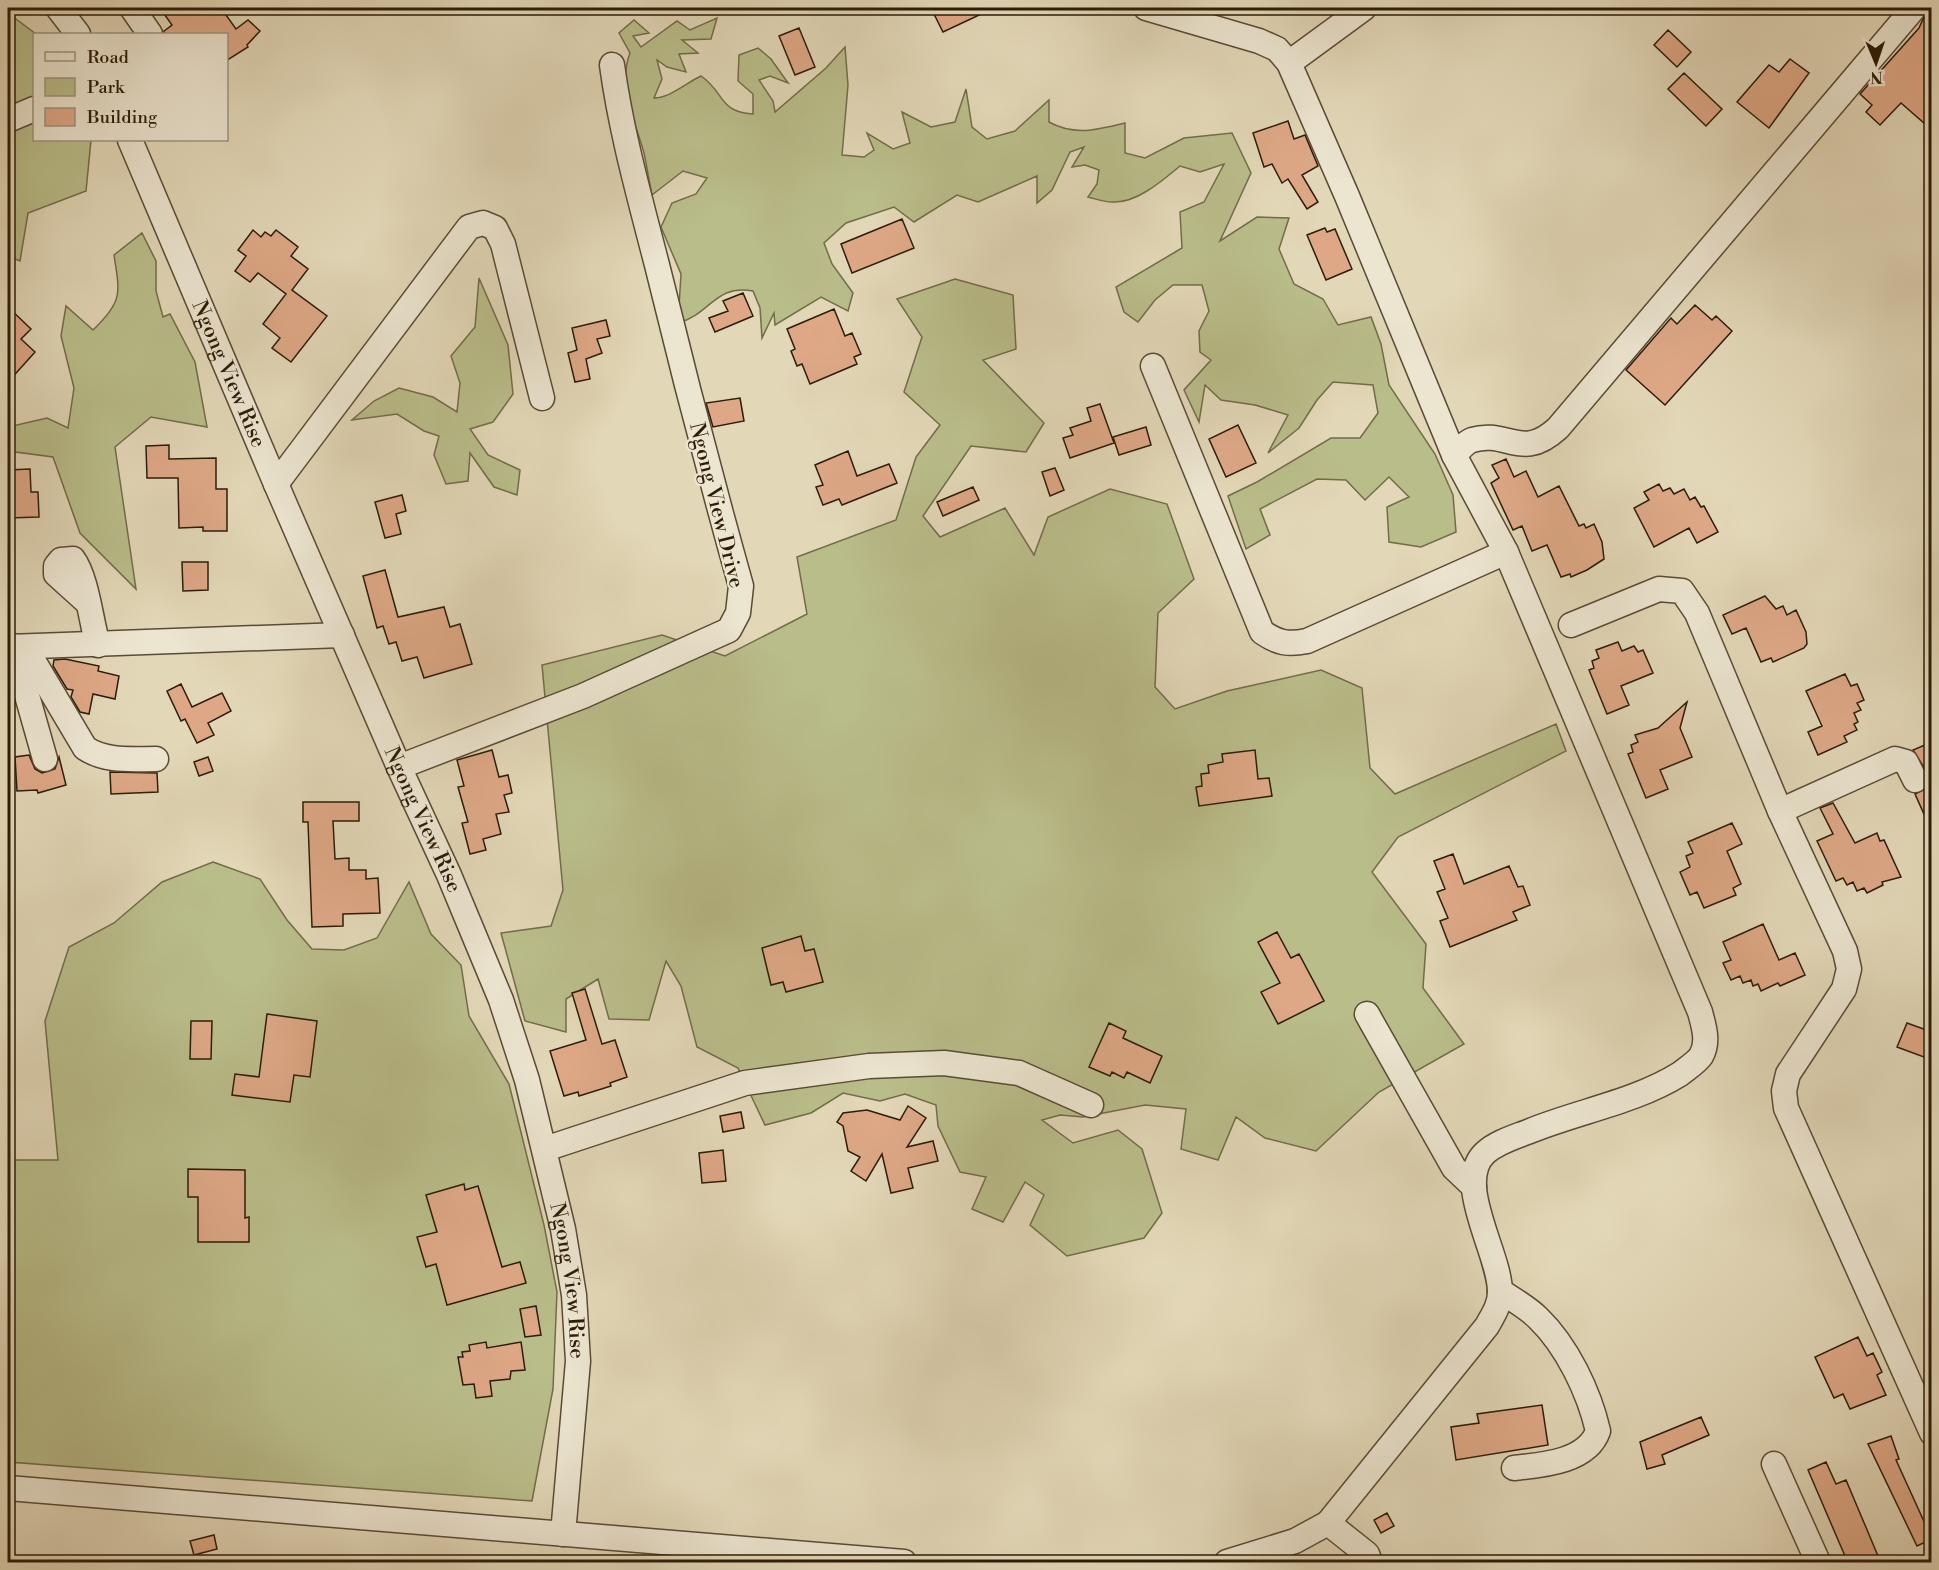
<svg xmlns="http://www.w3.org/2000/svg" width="1939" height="1570" font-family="'Libre Bodoni',serif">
  <rect width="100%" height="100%" fill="#e2d7b7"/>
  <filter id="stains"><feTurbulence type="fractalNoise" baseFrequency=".00333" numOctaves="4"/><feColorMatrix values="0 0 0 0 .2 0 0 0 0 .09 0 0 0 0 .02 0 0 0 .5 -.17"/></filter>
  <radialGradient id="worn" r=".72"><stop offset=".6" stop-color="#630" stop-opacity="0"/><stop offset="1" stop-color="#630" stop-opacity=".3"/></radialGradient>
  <path fill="#b9bd8a" stroke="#726c49" stroke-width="1.5" d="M8,13L36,34L34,140H91L86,191L28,213L20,261L8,256Z
    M717,18L711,39L682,40L698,53L679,54L686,72L667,67L657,60L662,79L654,98C670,98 686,83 701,76C725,92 718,112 753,114V94L738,81L739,55L758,48L771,59L788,83L770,76L759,80L773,101L775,112L826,68L845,47L848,85L842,155L864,157L874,150L867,133L893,149L910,143L902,112L931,127L955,122L966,89L972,127L987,139L1015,131L1049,100V122C1074,136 1097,130 1125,123V153L1145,158L1184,138L1232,133L1251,173L1220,241L1257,217L1289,218L1279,249L1294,284L1323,299L1338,325L1371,317L1381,344L1389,385L1435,454L1453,495L1456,532L1421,547L1389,542L1387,507L1409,497L1389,477L1365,500L1346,480L1317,479L1260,509L1270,535L1246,549L1228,496L1257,482L1331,438H1360L1378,413L1373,385L1333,382L1317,400L1299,428L1268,453L1288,415L1255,405L1221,400L1205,385L1199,422L1184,390L1211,360L1200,352L1199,331L1209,311L1202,285H1173L1155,300L1138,322L1124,312L1116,287L1182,248L1180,212L1204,202L1224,164L1200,172L1180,166C1163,180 1136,204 1112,202C1104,202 1096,199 1088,197L1097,184L1099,170L1085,165L1072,167L1084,147L1070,152L1052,190L1037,203V176L978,202L957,195L914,222L894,207L846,223L824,243L832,264L853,293L848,311L821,297L775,325L774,313L762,338L760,308L753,291C715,284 711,314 678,323L681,274L661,227L672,203L696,194L707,178L683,171L652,195C649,181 647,167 644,153C635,120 617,87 630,53L619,33L634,20L649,33L633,36L641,47L677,21L690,30Z
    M142,233L156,261V291L163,317L170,314L195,362L207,427L151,417L115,447L136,589L80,533L53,457L8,451V427L47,418L68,428L74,388L61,336L66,306L93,330C123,301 120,294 114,255Z
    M479,278L508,345L513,394L493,422L470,429L488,455L520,470L517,495L494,487L470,453L468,481L446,484L434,455L439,436L424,431L397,414L352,420L374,401L399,388L433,397L457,412L460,383L451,356L475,327Z
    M955,279L1013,295L1016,349L983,360L1044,423L1026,452L971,446L923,516L940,537L1005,508L1034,555L1048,517L1110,489L1167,504L1194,579L1158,613L1155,687L1175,709L1227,691L1321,670L1362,688L1370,768L1395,794L1556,724L1566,751L1398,837L1372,872L1426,944L1423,988L1464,1044L1379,1092L1316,1151L1265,1138L1236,1117L1218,1160L1181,1149L1186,1109L1145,1105L1083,1117L1060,1115L1042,1120L1073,1143L1118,1130L1142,1149L1162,1213L1144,1238L1067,1256L1030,1225L1044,1195L1025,1182L1003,1222L972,1209L986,1177L960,1172L938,1126L936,1105L905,1094L880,1101L843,1093L811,1113L765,1125L738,1068L697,1047L681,986L666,961L649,1020L609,1019L598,979L566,999V1032L525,1021L501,933L551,926L563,890L542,665L662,635L725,656L807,614L797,557L896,520L916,457L940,425L904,392L922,337L897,299Z
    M213,862L260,879L287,920L312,949L344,950L377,938L409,882L431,934L461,965L469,1016L509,1084L544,1225L557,1292L553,1389L532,1501L8,1462V1160H58L45,1021L69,947L114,923L162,882Z"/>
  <path fill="#dea886" stroke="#2c1c08" stroke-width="1.5" d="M160,8H221L236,29L248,20L260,31L247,45L248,47L226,61V34H164V31L172,25Z
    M931,8H994L943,32Z
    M1928,8H1932V130L1901,103L1880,125L1866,112L1872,105L1860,94L1919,28Z
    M799,28L815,67L795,75L779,36Z
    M1668,30L1691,52L1677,67L1654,45Z
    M1790,59L1809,73L1769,128L1737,102L1769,65L1779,72Z
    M1684,73L1722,109L1706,126L1668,89Z
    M1288,121L1294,139L1305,135L1318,166L1302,175L1318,202L1307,209L1288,179L1282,183L1272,164L1264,167L1253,133Z
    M902,219L914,248L852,273L841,244Z
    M1325,228L1327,232L1335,229L1352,269L1326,280L1307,235Z
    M253,230L261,237L265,232L271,236L276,230L298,247L291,256L308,269L292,290L327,316L291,362L272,348L280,338L263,324L286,294L258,273L250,282L235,271L246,256L238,250Z
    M743,293L753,316L715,332L709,318L728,311L723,301Z
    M1695,305L1712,320L1716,316L1732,331L1665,405L1626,370L1671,318L1677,324Z
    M8,307L31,329L21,339L35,352L8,382Z
    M834,309L845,336L852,333L861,354L854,357L857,364L810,384L802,364L797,366L791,351L795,349L787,329Z
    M606,320L610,336L597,339L602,353L586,359L590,379L575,382L568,353L577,350L572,328Z
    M740,398L744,421L713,427L706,403Z
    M1100,404L1114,443L1070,458L1063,438L1073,435L1070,428L1091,421L1087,408Z
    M1238,425L1256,463L1226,477L1209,439Z
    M1146,427L1151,445L1119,455L1113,437Z
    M169,445V459L216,458V489H227V531H203V527L179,528L178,478H147L146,446Z
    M848,451L857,476L889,464L897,483L842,505L839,499L823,505L816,487L823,485L815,465Z
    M1506,459L1514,477L1526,471L1538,497L1559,486L1579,526L1584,524L1586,528L1594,524L1602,542L1604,559L1587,570L1571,577L1570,574L1561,577L1547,545L1532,551L1522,526L1513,530L1491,483L1499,478L1492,465Z
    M1055,468L1064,490L1050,496L1042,472Z
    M30,469L31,492H38L39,517L8,518V470Z
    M1659,484L1663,491L1670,488L1674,494L1684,489L1690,500L1695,497L1701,507L1704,506L1718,532L1697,543L1689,528L1654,547L1634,508L1649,500L1644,492Z
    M973,487L979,500L943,516L937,502Z
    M402,495L406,511L396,514L401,534L385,538L375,502Z
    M182,562H208V590L183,591Z
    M385,570L398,617L444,607L450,627L460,624L472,664L424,678L417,657L402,661L396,642L389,644L383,626L377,628L363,576Z
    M1765,596L1776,609L1783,606L1787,615L1796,610L1806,632L1807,644L1804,648L1773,662L1771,658L1761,662L1746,628L1732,634L1723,615Z
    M1618,642L1622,651L1634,646L1638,652L1643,650L1653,673L1621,686L1629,705L1607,714L1589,670L1594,668L1592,661L1599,658L1596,650Z
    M65,659L99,666L98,671L119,676L115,699L93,694L89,714L80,712L71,697L73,690L67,689L53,666L54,660Z
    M1845,674L1851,686L1857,684L1864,700L1857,703L1861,710L1854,713L1858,722L1854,724L1857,730L1844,736L1847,742L1818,755L1808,732L1822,726L1806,691Z
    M181,684L192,707L222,693L231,711L208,723L214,735L197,743L185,719L181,721L167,691Z
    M1687,702L1680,728L1692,757L1660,770L1668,789L1646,798L1628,754L1633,752L1631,745L1638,742L1635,735L1658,728Z
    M1932,742V832L1915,794L1927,788L1928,774L1913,750Z
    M492,750L499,777L508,775L512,793L504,795L509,812L496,814L501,834L483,839L486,850L470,854L462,823L468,822L458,787L464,786L457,760Z
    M1255,750L1258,779L1269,778L1272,796L1199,806L1196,787L1202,786L1201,774L1209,773L1208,765L1223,762L1222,754Z
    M29,755L35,769L42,773L55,769L59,757L66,785L38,793L37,790L17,791L15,757Z
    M208,757L213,771L199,776L194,762Z
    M110,772L157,773L158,792L111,794Z
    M303,802H359V821H333L335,859L349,858V870H366V879L378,878L380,913L343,914V926L312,927L308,822H303Z
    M1833,803L1855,843L1877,833L1880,841L1884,840L1901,877L1882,882L1883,885L1867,893L1864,888L1857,891L1853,882L1847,885L1843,878L1836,881L1817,841L1833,834L1820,808Z
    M1732,823L1742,844L1727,851L1741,884L1733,888L1736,895L1704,908L1697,892L1690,895L1680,872L1690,867L1686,856L1693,853L1688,842Z
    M1453,854L1464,884L1509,866L1518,887L1523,886L1530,905L1513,912L1517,920L1450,947L1440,921L1448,918L1437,892L1445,889L1434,861Z
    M1763,924L1779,960L1795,953L1805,975L1780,986L1778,983L1761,991L1758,984L1753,986L1751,980L1743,983L1740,976L1731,980L1723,963L1731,960L1723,942Z
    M1277,932L1291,958L1299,954L1324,1001L1278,1024L1261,992L1280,983L1258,942Z
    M801,936L805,951L814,949L823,982L786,992L783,982L771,985L762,948Z
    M585,989L602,1044L615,1040L627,1077L610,1083L611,1086L579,1096L578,1092L564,1096L550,1051L586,1040L572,993Z
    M267,1014L317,1021L310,1077L294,1075L290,1102L232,1095L235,1074L259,1077Z
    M191,1021H212L211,1059H190Z
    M1109,1023L1126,1031L1123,1038L1162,1056L1150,1083L1127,1072L1124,1078L1112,1072L1110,1076L1089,1067Z
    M1907,1023L1932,1032V1060L1897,1047Z
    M908,1106L926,1118L907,1147L933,1141L938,1161L908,1168L913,1188L891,1193L882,1154L866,1181L851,1171L860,1157L848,1151L843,1126L837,1122L843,1113L867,1110L900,1120Z
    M741,1112L744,1128L723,1132L720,1116Z
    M723,1150L726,1181L702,1183L699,1153Z
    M188,1169L245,1170V1218L249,1217V1242H198V1197H188Z
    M464,1184L465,1190L478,1186L502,1267L520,1262L526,1283L447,1305L436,1264L426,1267L417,1237L437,1232L426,1195Z
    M536,1306L541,1335L525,1337L520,1309Z
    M1858,1337L1867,1356L1873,1353L1882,1372L1877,1375L1886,1395L1850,1409L1843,1394L1834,1398L1815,1357Z
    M486,1342L487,1348L521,1342L525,1370L511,1371L510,1379L490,1381L492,1396L476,1398L474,1384L463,1385L458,1357H463L462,1352L470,1351L469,1345Z
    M1542,1405L1548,1445L1456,1460L1451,1427L1479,1423L1477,1414Z
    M1701,1417L1709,1435L1662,1455L1665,1464L1647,1469L1640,1442Z
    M1891,1436L1899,1459L1896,1460L1932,1539L1917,1546L1868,1444Z
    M1826,1462L1836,1484L1846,1480L1881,1563H1848L1808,1470Z
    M1387,1513L1394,1526L1381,1533L1374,1520Z
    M214,1535L217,1549L194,1555L190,1541Z"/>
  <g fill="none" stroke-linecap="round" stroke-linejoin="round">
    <defs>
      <g id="minor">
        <path d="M58,8L78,34"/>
        <path d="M132,8L150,34"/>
        <path d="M1146,8L1259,41L1277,49L1289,63L1347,196L1454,455L1506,552"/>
        <path d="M1289,63L1364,8"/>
        <path d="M8,120L34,109"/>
        <path id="s1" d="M130,140L276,484L399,767L449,875L501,1000L527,1080L563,1229L574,1295L578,1361L563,1534"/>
        <path d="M1153,366L1262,632C1278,643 1288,645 1307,641L1506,552L1700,1012C1704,1027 1709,1042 1701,1056C1696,1063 1686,1069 1680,1074C1635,1102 1579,1111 1530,1131C1515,1137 1497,1142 1485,1153C1453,1183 1500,1253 1500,1292C1500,1305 1493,1315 1487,1326L1328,1523L1295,1541L1227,1562"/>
        <path d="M1454,455C1459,450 1466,442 1472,440C1508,429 1521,462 1558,428L1914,8"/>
        <path d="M276,484L469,227L483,223L495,228L503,244L542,398"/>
        <path d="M87,602L56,574V566L61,560L73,559C87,578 91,622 98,645"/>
        <path d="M1571,625L1659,589L1682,591L1697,613L1780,811L1845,951L1849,969L1844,989L1788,1074L1784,1091L1786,1108L1932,1433"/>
        <path d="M13,646L45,759"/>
        <path d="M8,647L342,635"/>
        <path d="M25,647L85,748C106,762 131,759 156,759"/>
        <path d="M399,767L583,696L729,630L738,613L741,586C711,479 683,372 657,265C640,199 621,132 612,65"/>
        <path d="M1780,811L1895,759L1906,762L1915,780"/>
        <path d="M1367,1014L1454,1168L1474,1187"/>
        <path d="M545,1149L745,1083L869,1066L944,1063L1019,1073L1091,1105"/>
        <path d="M1500,1291C1512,1299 1527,1307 1538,1318C1567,1346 1589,1392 1598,1431C1587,1462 1542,1465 1514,1468"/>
        <path d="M1774,1464L1818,1562"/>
        <path d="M8,1488L904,1562"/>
        <path d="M1328,1523L1367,1554L1370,1562"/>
      </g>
    </defs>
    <use href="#minor" stroke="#5a4b34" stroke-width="27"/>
    <use href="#minor" stroke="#ece5d0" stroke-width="24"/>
  </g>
  <g text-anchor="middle" stroke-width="4.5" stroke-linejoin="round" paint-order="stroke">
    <g font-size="21" fill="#2c1c08" stroke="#ece5d0">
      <text dy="7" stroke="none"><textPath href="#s1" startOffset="254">Ngong View Rise</textPath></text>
      <text transform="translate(717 505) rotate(76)" y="7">Ngong View Drive</text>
      <text dy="7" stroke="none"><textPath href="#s1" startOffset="740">Ngong View Rise</textPath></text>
      <text dy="7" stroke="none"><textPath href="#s1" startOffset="1226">Ngong View Rise</textPath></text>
    </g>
  </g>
  <rect width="1939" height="1570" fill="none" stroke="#e2d7b7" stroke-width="30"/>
  <rect x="9" y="9" width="1921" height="1552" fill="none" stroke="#2c1c08" stroke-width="3"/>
  <rect x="15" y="15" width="1909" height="1540" fill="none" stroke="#2c1c08" stroke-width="1.5"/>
  <rect x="33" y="33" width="195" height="108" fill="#ece5d0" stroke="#9f9580" stroke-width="1.5"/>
  <rect x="45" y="52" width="30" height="9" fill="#ece5d0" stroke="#9f9580" stroke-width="1.5"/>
  <text x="87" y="63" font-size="18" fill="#2c1c08">Road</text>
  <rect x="45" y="78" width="30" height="18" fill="#b9bd8a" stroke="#9f9580" stroke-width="1.5"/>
  <text x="87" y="93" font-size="18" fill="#2c1c08">Park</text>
  <rect x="45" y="108" width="30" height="18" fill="#dea886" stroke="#9f9580" stroke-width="1.5"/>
  <text x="87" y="123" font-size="18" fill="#2c1c08">Building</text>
  <g transform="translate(1876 63) rotate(178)" stroke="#ece5d0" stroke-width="4.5" paint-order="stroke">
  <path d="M0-4.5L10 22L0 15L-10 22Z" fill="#2c1c08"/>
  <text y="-9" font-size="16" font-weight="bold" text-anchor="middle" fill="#2c1c08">N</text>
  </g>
  <rect width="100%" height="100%" filter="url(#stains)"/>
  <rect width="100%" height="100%" fill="url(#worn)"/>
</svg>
